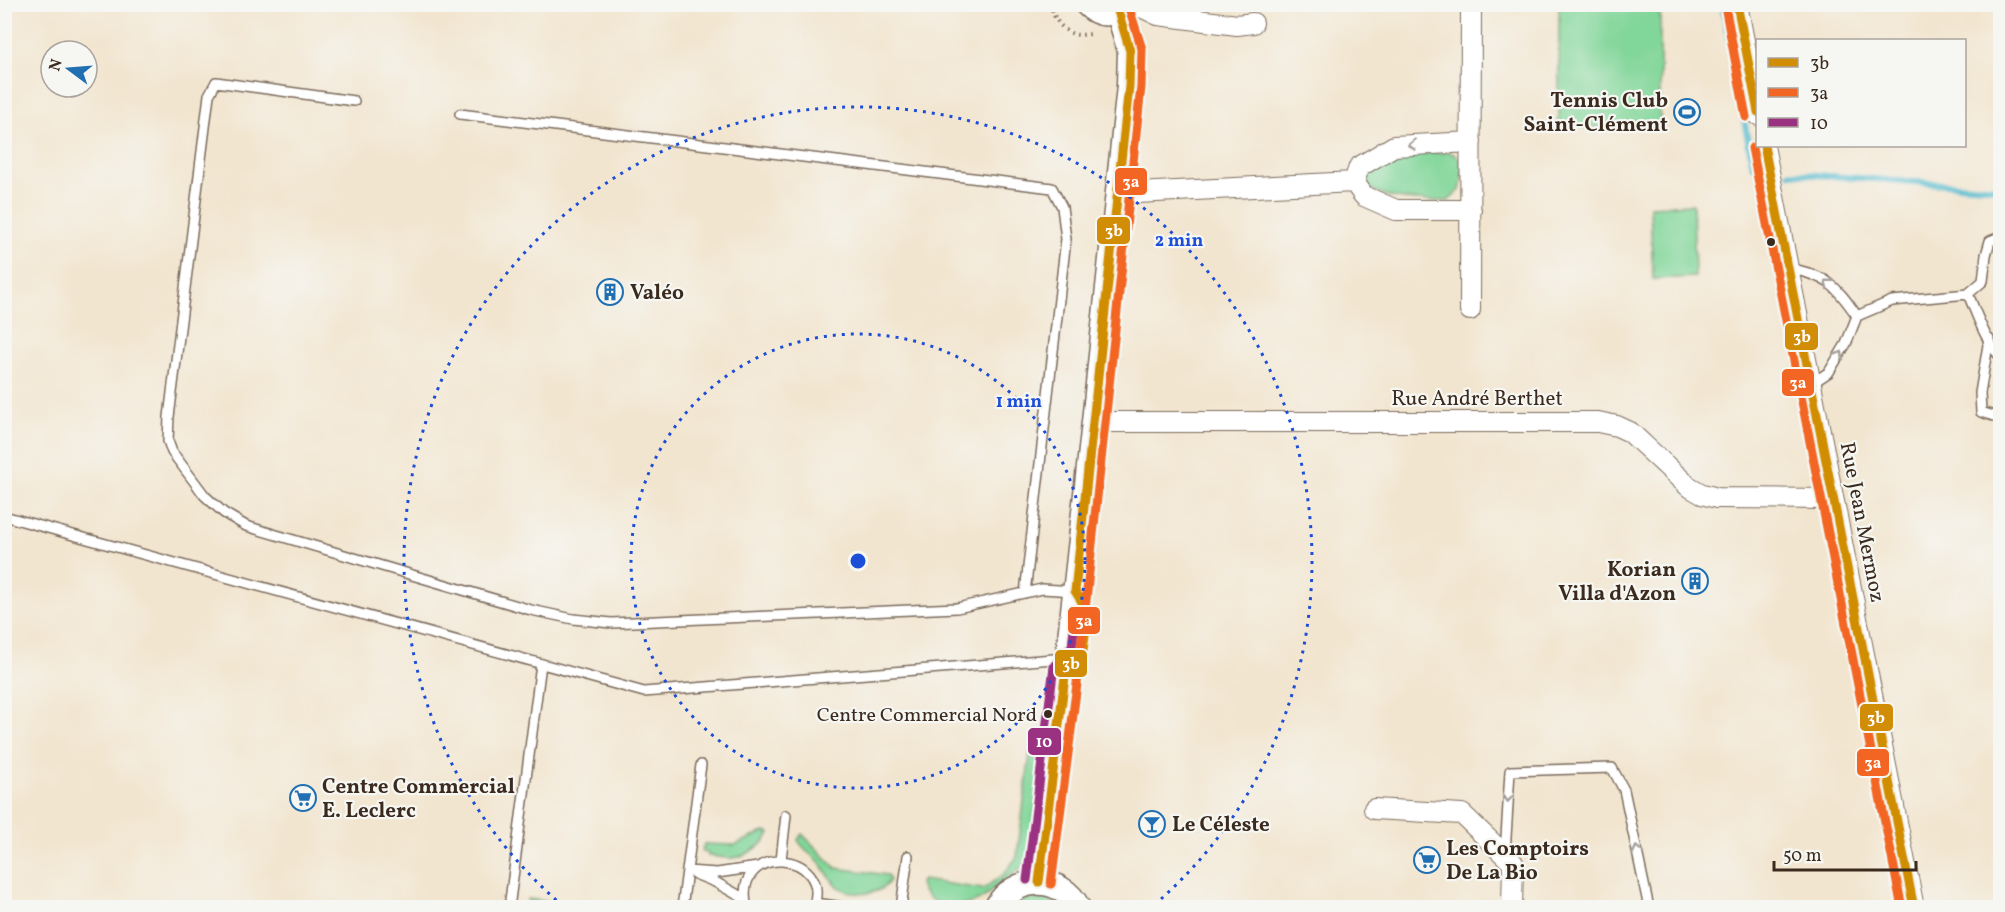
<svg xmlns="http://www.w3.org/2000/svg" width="2005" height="912" font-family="Vollkorn,serif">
  <rect width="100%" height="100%" fill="#f6f6f2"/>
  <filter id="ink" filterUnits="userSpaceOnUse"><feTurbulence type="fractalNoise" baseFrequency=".0167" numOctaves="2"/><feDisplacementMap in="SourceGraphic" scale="12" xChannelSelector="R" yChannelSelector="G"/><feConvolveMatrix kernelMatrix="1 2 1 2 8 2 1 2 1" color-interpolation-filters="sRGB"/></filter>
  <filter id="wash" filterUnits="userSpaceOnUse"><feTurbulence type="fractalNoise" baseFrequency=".008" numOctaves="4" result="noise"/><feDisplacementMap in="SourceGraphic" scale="24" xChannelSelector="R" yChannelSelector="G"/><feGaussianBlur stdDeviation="1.35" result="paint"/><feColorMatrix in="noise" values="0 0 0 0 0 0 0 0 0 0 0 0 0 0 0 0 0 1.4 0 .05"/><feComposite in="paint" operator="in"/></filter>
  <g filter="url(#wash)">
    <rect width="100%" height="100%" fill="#f2e5cf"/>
    <path fill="#81d699" stroke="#5e805c" stroke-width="1.5" d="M1559,5H1660V127H1559Z
      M1450,152L1458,157L1462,163V181L1460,190L1448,201C1435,201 1357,203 1369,174C1371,168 1384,158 1390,155C1398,152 1439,153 1450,152Z
      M1693,204L1695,277L1653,279L1650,206Z
      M1032,738L1044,740L1030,860C1020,871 1008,876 997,885C992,889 988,895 983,898C965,910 924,909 920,883L922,880L983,889L1004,874L1017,857Z
      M764,832L770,833C766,844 745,857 733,858C725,859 716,856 708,856V853L702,852L704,844L735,845Z
      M802,834L836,868L887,875L890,880C880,896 854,897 839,887C830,881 827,871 821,864C814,855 803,850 798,840Z
      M1028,898L1047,899L1059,907H1014Z
      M528,899L589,907H527Z"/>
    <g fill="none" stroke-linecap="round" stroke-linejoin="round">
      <path stroke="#51bace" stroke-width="6" d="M1722,4L1753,167
        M1789,173L2000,188"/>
    </g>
  </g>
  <g filter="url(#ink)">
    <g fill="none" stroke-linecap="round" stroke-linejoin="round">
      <defs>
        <path id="service" d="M354,101L216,82L209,95L169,417L168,441L172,452L205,496L224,513L246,526L531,610L573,619L611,623L957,608L1042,589L1075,591L1088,612L1083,651L1072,663
          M460,114L1052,188L1062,207L1066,239L1025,593
          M1788,268C1827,276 1835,284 1857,316
          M1968,294C1976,312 1986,343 2000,356
          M1989,339L1980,393L1981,412L2000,418
          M1811,384L1829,372L1846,344L1857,316L1892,301L1968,294L1983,281L1986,255L1990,241L2000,237
          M4,516L644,692L1066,658
          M1505,854L1510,771L1612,768L1624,790L1649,908
          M781,860L786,815
          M687,871L717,873L758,867
          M695,874L715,882L745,899
          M815,903L850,908
          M509,908L541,664
          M682,908L701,765
          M747,908C730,841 835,850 813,908
          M901,908L908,856"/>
        <path id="minor" d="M1135,4L1158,15L1237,25L1253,23
          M1737,4L1758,115
          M1764,146L1914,908
          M1117,194L1354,182
          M1471,210H1396L1364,196L1354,182L1359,167L1394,146L1471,142
          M1470,310L1471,4
          M1094,422H1598L1617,426L1630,432L1688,486L1702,494L1717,498L1833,499
          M1374,809L1462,814L1513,863L1512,908"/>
        <path id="tertiary" d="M1087,4C1099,17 1116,16 1127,4
          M1039,882L1065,683L1094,422L1129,86L1130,51L1118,11
          M996,908C1013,876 1061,873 1078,908"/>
      </defs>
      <use href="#service" stroke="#7b6b5c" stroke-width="12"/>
      <use href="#minor" stroke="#7b6b5c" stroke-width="22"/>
      <use href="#tertiary" stroke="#7b6b5c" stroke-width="27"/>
      <path stroke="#7b6b5c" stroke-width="4" stroke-dasharray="1.5 4.5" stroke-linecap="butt" d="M1052,4C1051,16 1062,31 1074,34C1079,36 1087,34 1093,34"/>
      <use href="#service" stroke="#fff" stroke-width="9"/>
      <use href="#minor" stroke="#fff" stroke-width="20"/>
      <use href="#tertiary" stroke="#fff" stroke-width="24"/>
      <defs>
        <path id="bus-1" d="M1737,4L1758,112
          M1764,146L1914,908
          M1039,882L1066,669L1083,651L1088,612L1075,591L1129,86L1130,51L1118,11"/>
        <path id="bus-2" d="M1725,6L1746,117
          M1752,148L1902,908
          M1051,884L1077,684L1141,87L1142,49L1129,8"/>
        <path id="bus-3" d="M1027,880L1054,666L1072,646L1076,610"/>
      </defs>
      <use href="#bus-1" stroke="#f6f6f2" stroke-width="14"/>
      <use href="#bus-2" stroke="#f6f6f2" stroke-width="14"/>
      <use href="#bus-3" stroke="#f6f6f2" stroke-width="14"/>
      <use href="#bus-1" stroke="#d18d06" stroke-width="9"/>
      <use href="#bus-2" stroke="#f26522" stroke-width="9"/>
      <use href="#bus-3" stroke="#9a3181" stroke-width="9"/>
    </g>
    <defs><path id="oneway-chevron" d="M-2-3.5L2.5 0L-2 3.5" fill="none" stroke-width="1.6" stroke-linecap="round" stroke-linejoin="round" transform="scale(1.5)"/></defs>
    <g stroke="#a79f9a">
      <use href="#oneway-chevron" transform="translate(1412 145) rotate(177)"/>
      <use href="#oneway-chevron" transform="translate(1828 283) rotate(-141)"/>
      <use href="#oneway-chevron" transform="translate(1840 355) rotate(-59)"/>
      <use href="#oneway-chevron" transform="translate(1508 798) rotate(93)"/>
      <use href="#oneway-chevron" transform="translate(1637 850) rotate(-102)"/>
    </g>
  </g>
  <g fill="none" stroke="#1d4ed8" stroke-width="3" stroke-dasharray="3 6">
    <circle cx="858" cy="561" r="227"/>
    <path d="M563 906A454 454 0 1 1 1153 906"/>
  </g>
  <defs>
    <symbol id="stadium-ring" viewBox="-11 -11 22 22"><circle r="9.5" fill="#f6f6f2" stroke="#1f6fb2" stroke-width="1.5"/><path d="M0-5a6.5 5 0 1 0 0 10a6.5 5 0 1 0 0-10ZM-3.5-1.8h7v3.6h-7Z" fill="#1f6fb2"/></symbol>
    <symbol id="building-ring" viewBox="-11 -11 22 22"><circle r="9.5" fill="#f6f6f2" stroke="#1f6fb2" stroke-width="1.5"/><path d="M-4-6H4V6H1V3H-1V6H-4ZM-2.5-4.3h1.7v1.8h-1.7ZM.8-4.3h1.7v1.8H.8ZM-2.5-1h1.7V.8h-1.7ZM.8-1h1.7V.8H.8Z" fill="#1f6fb2"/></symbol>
    <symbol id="supermarket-ring" viewBox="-11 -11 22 22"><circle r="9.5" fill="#f6f6f2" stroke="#1f6fb2" stroke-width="1.5"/><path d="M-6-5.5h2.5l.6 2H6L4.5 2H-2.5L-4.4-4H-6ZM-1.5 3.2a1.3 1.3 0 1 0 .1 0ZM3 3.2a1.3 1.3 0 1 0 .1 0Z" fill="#1f6fb2"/></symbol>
    <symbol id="bar-ring" viewBox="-11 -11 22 22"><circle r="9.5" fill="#f6f6f2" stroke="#1f6fb2" stroke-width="1.5"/><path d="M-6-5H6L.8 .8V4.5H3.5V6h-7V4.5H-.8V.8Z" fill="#1f6fb2"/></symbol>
  </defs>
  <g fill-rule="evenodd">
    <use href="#stadium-ring" x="1672" y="97" width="30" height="30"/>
    <use href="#building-ring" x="595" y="277" width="30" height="30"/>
    <use href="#building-ring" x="1680" y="566" width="30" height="30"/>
    <use href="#supermarket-ring" x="288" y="783" width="30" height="30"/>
    <use href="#bar-ring" x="1137" y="809" width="30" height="30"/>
    <use href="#supermarket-ring" x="1412" y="845" width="30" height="30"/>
  </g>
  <g fill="#3b2a1e" stroke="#f6f6f2" stroke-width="2">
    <circle cx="1771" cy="242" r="5"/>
    <circle cx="1048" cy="714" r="5"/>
  </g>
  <g text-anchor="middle" stroke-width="4.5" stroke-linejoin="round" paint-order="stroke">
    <g font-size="20" fill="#3b2a1e" stroke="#f6f6f2" text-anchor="end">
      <text x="1037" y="721">Centre Commercial Nord</text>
    </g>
    <g font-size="21" font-weight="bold" fill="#3b2a1e" stroke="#f6f6f2" text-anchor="start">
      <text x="1668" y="107" text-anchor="end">Tennis Club<tspan x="1668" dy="24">Saint-Clément</tspan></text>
      <text x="630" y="299">Valéo</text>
      <text x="1676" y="576" text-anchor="end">Korian<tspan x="1676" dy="24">Villa d'Azon</tspan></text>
      <text x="322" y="793">Centre Commercial<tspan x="322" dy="24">E. Leclerc</tspan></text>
      <text x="1172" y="831">Le Céleste</text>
      <text x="1446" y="855">Les Comptoirs<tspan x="1446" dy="24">De La Bio</tspan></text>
    </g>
    <g font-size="21" fill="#3b2a1e" stroke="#f6f6f2">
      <text x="1477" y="405">Rue André Berthet</text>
      <text transform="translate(1863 522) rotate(79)" y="7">Rue Jean Mermoz</text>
    </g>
  </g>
  <circle cx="858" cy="561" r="9" fill="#1d4ed8" stroke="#f6f6f2" stroke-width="3"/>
  <g font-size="18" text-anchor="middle" font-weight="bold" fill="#1d4ed8" stroke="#f6f6f2" stroke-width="4.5" stroke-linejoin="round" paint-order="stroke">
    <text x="1179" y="246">2 min</text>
    <text x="1019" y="407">1 min</text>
  </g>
  <g stroke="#f6f6f2" stroke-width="2">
    <rect x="1114" y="167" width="34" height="29" rx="6" fill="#f26522"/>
    <rect x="1096" y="216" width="35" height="29" rx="6" fill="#d18d06"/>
    <rect x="1784" y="322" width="35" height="29" rx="6" fill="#d18d06"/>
    <rect x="1781" y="368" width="34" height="29" rx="6" fill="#f26522"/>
    <rect x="1067" y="606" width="34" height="29" rx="6" fill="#f26522"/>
    <rect x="1054" y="649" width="34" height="29" rx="6" fill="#d18d06"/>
    <rect x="1859" y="703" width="35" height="29" rx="6" fill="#d18d06"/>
    <rect x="1027" y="727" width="35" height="29" rx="6" fill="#9a3181"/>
    <rect x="1856" y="748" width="34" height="29" rx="6" fill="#f26522"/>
  </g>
  <g font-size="16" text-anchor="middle" font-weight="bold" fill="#fff">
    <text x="1131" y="187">3a</text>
    <text x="1114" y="236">3b</text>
    <text x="1802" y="342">3b</text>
    <text x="1798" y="388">3a</text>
    <text x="1084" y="626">3a</text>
    <text x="1071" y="669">3b</text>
    <text x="1876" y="723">3b</text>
    <text x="1044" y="747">10</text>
    <text x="1873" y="768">3a</text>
  </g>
  <rect width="2005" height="912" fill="none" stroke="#f6f6f2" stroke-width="24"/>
  <rect x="1756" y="39" width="210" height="108" fill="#f6f6f2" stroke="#aba49d" stroke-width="1.5"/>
  <rect x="1768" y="58" width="30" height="9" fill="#d18d06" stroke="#aba49d" stroke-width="1.5"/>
  <text x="1810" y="69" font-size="18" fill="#3b2a1e">3b</text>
  <rect x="1768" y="88" width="30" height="9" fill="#f26522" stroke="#aba49d" stroke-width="1.5"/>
  <text x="1810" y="99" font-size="18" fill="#3b2a1e">3a</text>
  <rect x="1768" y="118" width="30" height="9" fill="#9a3181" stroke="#aba49d" stroke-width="1.5"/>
  <text x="1810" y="129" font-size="18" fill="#3b2a1e">10</text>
  <g transform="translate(69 69) rotate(286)"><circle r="28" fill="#f6f6f2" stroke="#aba49d" stroke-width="1.5"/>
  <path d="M0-4.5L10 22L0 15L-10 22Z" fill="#1f6fb2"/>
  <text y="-9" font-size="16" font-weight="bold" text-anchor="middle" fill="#3b2a1e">N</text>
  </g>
  <path d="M1774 861v9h142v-9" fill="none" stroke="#3b2a1e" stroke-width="3"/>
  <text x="1783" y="861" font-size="18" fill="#3b2a1e" stroke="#f6f6f2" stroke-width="4.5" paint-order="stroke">50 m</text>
</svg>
